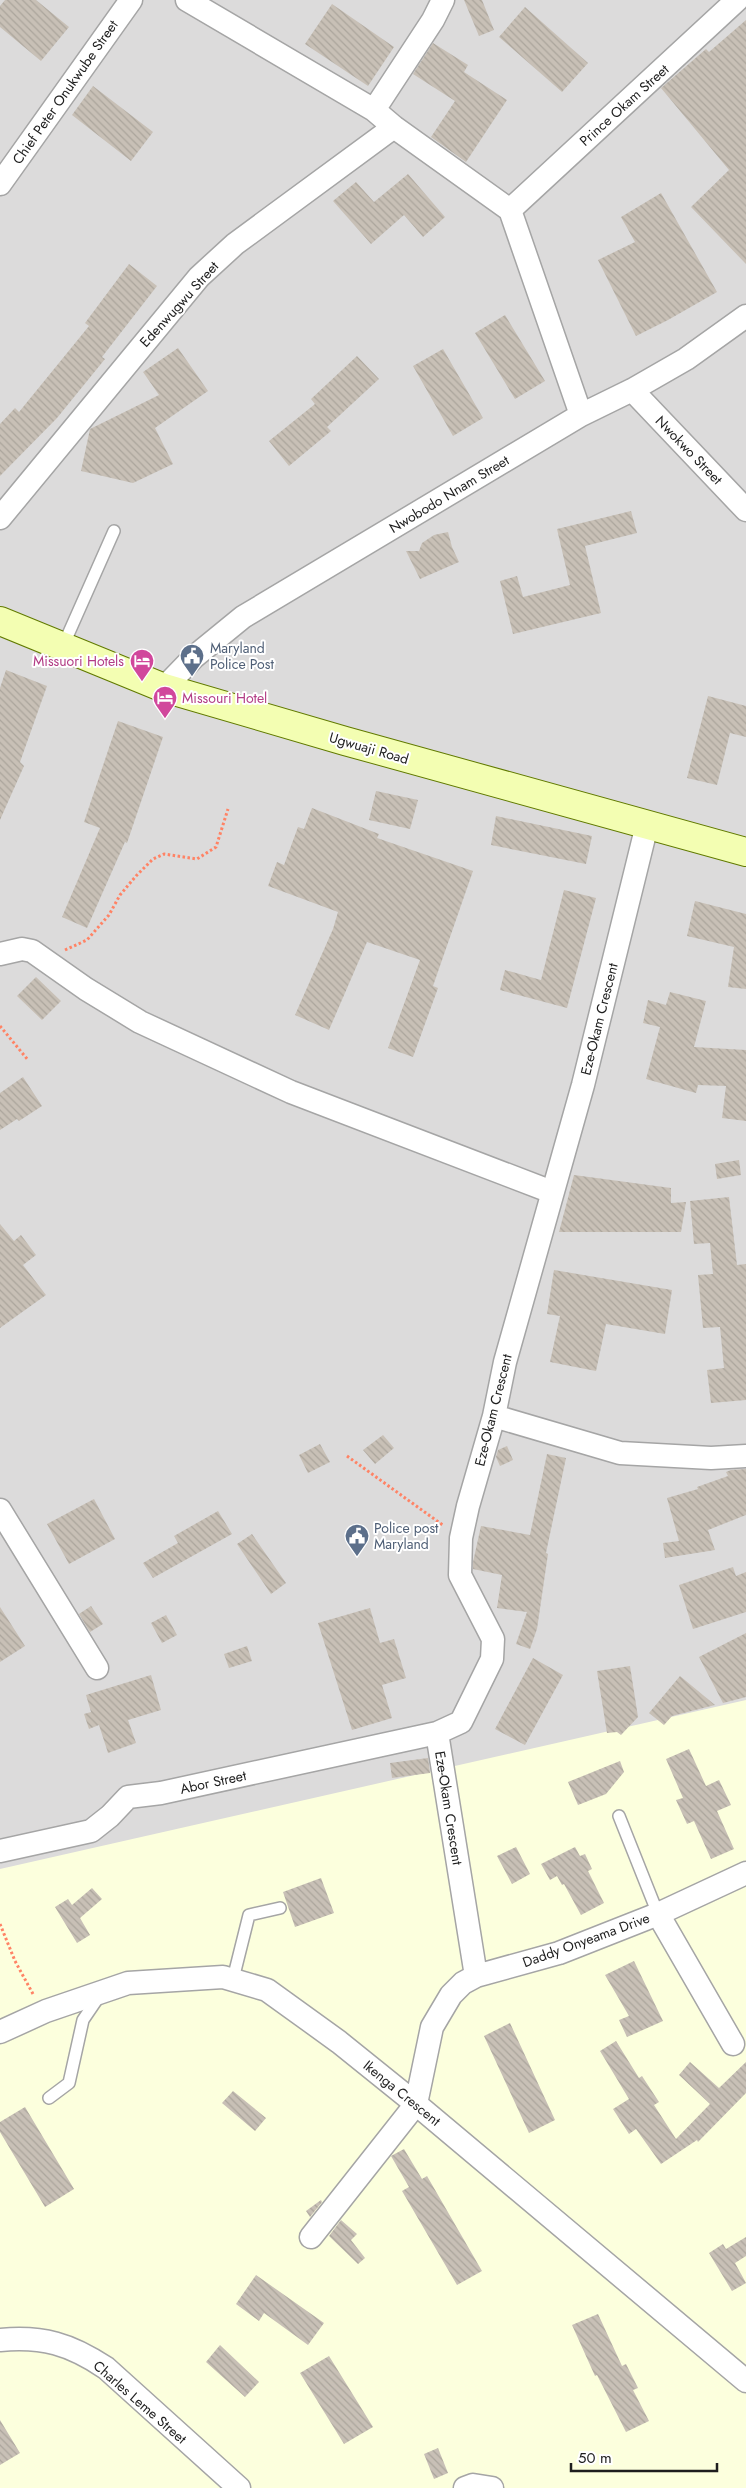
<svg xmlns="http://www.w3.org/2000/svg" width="746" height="2488" font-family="Jost,sans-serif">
  <defs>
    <pattern id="building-back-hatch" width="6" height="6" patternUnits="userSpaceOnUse" patternTransform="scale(1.25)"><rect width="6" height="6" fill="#c8c0b6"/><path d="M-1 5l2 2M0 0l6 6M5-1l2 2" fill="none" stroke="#aba59c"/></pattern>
  </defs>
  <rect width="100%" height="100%" fill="#f0ede3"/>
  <path fill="#dcdbdb" d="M0,0H746V2488H0Z"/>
  <path fill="#fcffdd" d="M746,1700V2488H0V1869Z"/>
  <path fill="url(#building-back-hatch)" d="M5,0H36L69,27L41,61L0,27V6Z
    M464,0H482L494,30L479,36Z
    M332,4L394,47L368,86L305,44Z
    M525,7L588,63L562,92L499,37Z
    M746,20V264L691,207L729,170L661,88L706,49L709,52Z
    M433,43L468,65L464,72L507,100L466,162L431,137L455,101L413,74Z
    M93,86L153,132L131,161L72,115Z
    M408,174L445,217L423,237L404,215L371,244L333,201L356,182L374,202Z
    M661,193L717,292L668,320L636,336L598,260L635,242L621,217Z
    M129,264L157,286L102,357L105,359L57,418L0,476V424L15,408L19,412L89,326L85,323Z
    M505,315L545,381L515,399L475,333Z
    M178,348L208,391L155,428L173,464L133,483L81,471L90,429L159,395L143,372Z
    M443,349L483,418L453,436L413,366Z
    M357,356L379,379L327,427L331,431L289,466L269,441L315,404L311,399Z
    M631,511L637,533L585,546L601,613L513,634L500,581L517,576L523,597L570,585L557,529Z
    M448,532L452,547L459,562L420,579L406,551H419L422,543L434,535Z
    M6,670L47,686L20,762L24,766L0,820V688Z
    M708,696L746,706V737L730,733L717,785L687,778Z
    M118,721L163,737L127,843L125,842L87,928L62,917L100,828L84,822Z
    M376,791L418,800L410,829L369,820Z
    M312,808L379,834L377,838L473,871L433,986L438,988L413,1057L388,1048L420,960L367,942L329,1030L295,1015L333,929L338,912L268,886L277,862L284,865L298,827L304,829Z
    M496,816L592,836L586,864L491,845Z
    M564,890L596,898L567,1008L500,990L505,970L541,980Z
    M695,901L746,914V989L728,987L734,947L687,936Z
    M36,977L61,1001L42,1020L17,996Z
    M670,992L706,1001L694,1047L746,1050V1121L722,1118L726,1086L698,1085L696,1093L646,1079L660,1027L643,1023L648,1000L666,1005Z
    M23,1077L42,1106L19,1121L17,1119L0,1130V1093Z
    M739,1160L741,1175L717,1179L715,1164Z
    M574,1175L671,1188V1203L686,1202L681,1232H559Z
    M729,1197L737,1265L746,1264V1400L711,1403L707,1370L724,1368L720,1327L703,1328L698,1275L713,1274L710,1243L694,1244L690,1201Z
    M0,1224L14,1241L21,1235L36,1255L23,1265L46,1295L0,1328Z
    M554,1270L672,1290L665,1334L606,1324L596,1371L550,1362L560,1316L547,1314Z
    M383,1435L394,1448L375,1464L363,1450Z
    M320,1444L330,1462L308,1473L299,1455Z
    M507,1446L513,1460L500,1466L496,1457L498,1450Z
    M547,1454L566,1458L546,1553L548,1554L537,1629L530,1649L516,1644L527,1612L497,1608L502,1575L473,1569V1562L481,1526L530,1535Z
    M746,1469V1515L708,1530L715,1550L665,1558L663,1543L679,1541L667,1498L698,1489L697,1487L728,1476L726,1472L731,1470Z
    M94,1499L115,1539L69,1564L47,1524Z
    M218,1511L232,1534L153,1578L143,1563L178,1543L174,1536Z
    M252,1534L286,1583L271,1594L237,1544Z
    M733,1567L736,1576L746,1572V1612L693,1629L679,1585Z
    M91,1606L103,1624L90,1632L79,1614Z
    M0,1607L25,1646L0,1662Z
    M370,1608L380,1643L394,1639L406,1678L382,1685L392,1718L352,1730L318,1623Z
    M166,1615L177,1635L162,1643L151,1623Z
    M746,1633V1697L723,1703L699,1657Z
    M247,1646L252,1661L229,1668L224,1654Z
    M533,1658L563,1675L525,1745L495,1729Z
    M630,1666L638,1717L621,1735L617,1732L607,1733L597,1671Z
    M151,1675L161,1710L128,1720L136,1743L108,1753L99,1725L89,1729L84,1714L91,1712L86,1695Z
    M680,1676L715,1705L672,1716L664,1725L649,1713Z
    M689,1749L706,1786L719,1780L731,1805L717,1811L734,1849L711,1859L694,1821L687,1824L676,1800L683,1798L666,1759Z
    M428,1758L430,1773L392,1778L390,1763Z
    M620,1761L624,1772L606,1794L578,1805L568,1782Z
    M516,1847L530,1874L512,1884L497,1856Z
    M575,1847L580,1856L585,1854L592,1869L588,1871L604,1903L581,1915L564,1884L562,1885L557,1876L550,1880L541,1864Z
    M321,1878L334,1913L295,1927L283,1892Z
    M92,1888L102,1899L80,1918L90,1935L77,1943L55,1907L68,1899L72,1905Z
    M634,1961L663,2021L627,2037L619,2020L629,2016L605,1975Z
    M510,2023L555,2120L529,2133L484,2036Z
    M616,2041L639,2078L642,2076L659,2102L654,2105L676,2139L710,2104L679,2075L690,2062L719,2088L746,2062V2093L698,2142L697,2140L661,2164L636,2129L629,2134L613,2109L629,2099L600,2051Z
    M233,2091L266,2118L255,2131L222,2103Z
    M25,2107L74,2189L45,2207L0,2132V2122Z
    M404,2149L422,2179L427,2176L482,2271L457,2285L402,2191L409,2187L391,2156Z
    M321,2200L322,2202L310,2217L306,2211Z
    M341,2220L357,2234L351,2240L365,2258L358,2264L329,2236Z
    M746,2237V2256L735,2263L746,2283L732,2291L709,2253L723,2244L726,2249Z
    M256,2275L324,2323L308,2345L264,2313L259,2321L236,2304Z
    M598,2314L622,2366L626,2364L638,2388L633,2390L649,2421L626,2432L597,2375L595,2376L572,2325Z
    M220,2345L259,2382L245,2397L206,2362Z
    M329,2356L373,2427L344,2444L300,2373Z
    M0,2420L20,2453L0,2465Z
    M438,2448L448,2473L434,2479L424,2454Z"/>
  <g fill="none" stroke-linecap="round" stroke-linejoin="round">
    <defs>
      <path id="service" d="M63,646L114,531
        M619,1816L658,1914
        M233,1979L249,1915L280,1908
        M49,2098L69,2083L83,2020L100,1995"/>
      <path id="minor" d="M187,0L374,110L394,127L510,210L581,415
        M374,110L433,20L443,0
        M0,184L131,0
        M510,210L737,0
        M632,390L746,510
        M0,518L199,277L235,244L394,127
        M164,688L194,657L243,617L581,415L632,390L686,359L746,316
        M0,954L22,949L32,951L86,989L140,1022L291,1092L552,1192
        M494,1416L620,1453L711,1458L746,1456
        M0,1510L97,1668
        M437,1733L476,1976
        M0,1851L91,1831L110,1816L128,1797L161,1793L437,1733L461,1722L492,1659L493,1639L460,1575L461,1538L468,1506L494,1416L505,1362L583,1085L647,825
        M658,1914L733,2044
        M0,2032L46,2011L128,1983L223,1977L267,1990L339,2042L416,2104L746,2381
        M311,2237L416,2104L432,2027L451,1995L463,1983L476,1976L559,1953L658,1914L746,1873
        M0,2340C43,2336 70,2344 106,2368L239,2488
        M465,2488L473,2485L492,2488"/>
      <path id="secondary" d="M0,621L164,688L345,741L746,852"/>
    </defs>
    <use href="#service" stroke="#a5a5a5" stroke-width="14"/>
    <use href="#minor" stroke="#a5a5a5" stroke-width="25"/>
    <use href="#secondary" stroke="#617a00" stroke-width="30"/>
    <path stroke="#ff8365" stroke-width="3" stroke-dasharray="2.5 2.5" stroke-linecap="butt" d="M65,950L87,940L109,915L120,895L136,876L153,859L164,854L197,859L216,847L228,809
      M0,1026L28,1060
      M347,1456L444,1526
      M0,1924L15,1961L33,1994"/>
    <use href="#service" stroke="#fff" stroke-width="11"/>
    <use href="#minor" stroke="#fff" stroke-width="22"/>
    <use href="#secondary" stroke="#f3feb2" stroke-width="28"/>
  </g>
  <defs>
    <symbol id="civic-pin" viewBox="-11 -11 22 30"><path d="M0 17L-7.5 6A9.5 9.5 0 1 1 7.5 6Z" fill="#5c6f8a" stroke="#fff"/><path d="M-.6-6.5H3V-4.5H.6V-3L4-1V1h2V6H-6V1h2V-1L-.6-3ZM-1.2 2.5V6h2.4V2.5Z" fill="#fff"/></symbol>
    <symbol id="hotel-pin" viewBox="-11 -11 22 30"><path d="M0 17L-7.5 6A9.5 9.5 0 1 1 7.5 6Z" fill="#d1479c" stroke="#fff"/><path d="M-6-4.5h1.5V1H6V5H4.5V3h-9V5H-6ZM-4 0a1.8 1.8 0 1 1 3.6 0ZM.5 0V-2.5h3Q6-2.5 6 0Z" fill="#fff"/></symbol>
  </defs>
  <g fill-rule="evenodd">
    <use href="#civic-pin" x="178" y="642" width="28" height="38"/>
    <use href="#hotel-pin" x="128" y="647" width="28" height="38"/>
    <use href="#hotel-pin" x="151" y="684" width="28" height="38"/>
    <use href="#civic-pin" x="343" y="1522" width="28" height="38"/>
  </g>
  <g text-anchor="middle" stroke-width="4" stroke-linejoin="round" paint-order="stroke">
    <g font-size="14" fill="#1e1e1e" stroke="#fff">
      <text transform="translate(65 92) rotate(-55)" y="5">Chief Peter Onukwube Street</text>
      <text transform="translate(624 105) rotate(-42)" y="5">Prince Okam Street</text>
      <text transform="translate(179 304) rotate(-48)" y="5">Edenwugwu Street</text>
      <text transform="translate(689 450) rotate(46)" y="5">Nwokwo Street</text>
      <text transform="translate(449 494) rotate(-31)" y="5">Nwobodo Nnam Street</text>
      <text transform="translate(369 748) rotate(16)" y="5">Ugwuaji Road</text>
      <text transform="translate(599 1019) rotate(-76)" y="5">Eze-Okam Crescent</text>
      <text transform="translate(493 1410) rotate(-76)" y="5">Eze-Okam Crescent</text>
      <text transform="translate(213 1782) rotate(-12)" y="5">Abor Street</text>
      <text transform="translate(449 1808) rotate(81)" y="5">Eze-Okam Crescent</text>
      <text transform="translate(586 1940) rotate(-20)" y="5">Daddy Onyeama Drive</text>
      <text transform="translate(402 2093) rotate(39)" y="5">Ikenga Crescent</text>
      <text transform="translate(140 2402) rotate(41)" y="5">Charles Leme Street</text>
    </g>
    <g font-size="14" fill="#4e5e75" stroke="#fff" text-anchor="start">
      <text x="210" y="653">Maryland<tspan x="210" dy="16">Police Post</tspan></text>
      <text x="374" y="1533">Police post<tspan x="374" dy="16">Maryland</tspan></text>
    </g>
    <g font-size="14" fill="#b23c85" stroke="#fff" text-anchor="end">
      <text x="124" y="666">Missuori Hotels</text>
      <text x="182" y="703" text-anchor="start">Missouri Hotel</text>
    </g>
  </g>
  <path d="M571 2463v8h146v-8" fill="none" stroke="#1e1e1e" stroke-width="2.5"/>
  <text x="578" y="2463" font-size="15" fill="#1e1e1e" stroke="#ffffff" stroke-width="4" paint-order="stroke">50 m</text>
</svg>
